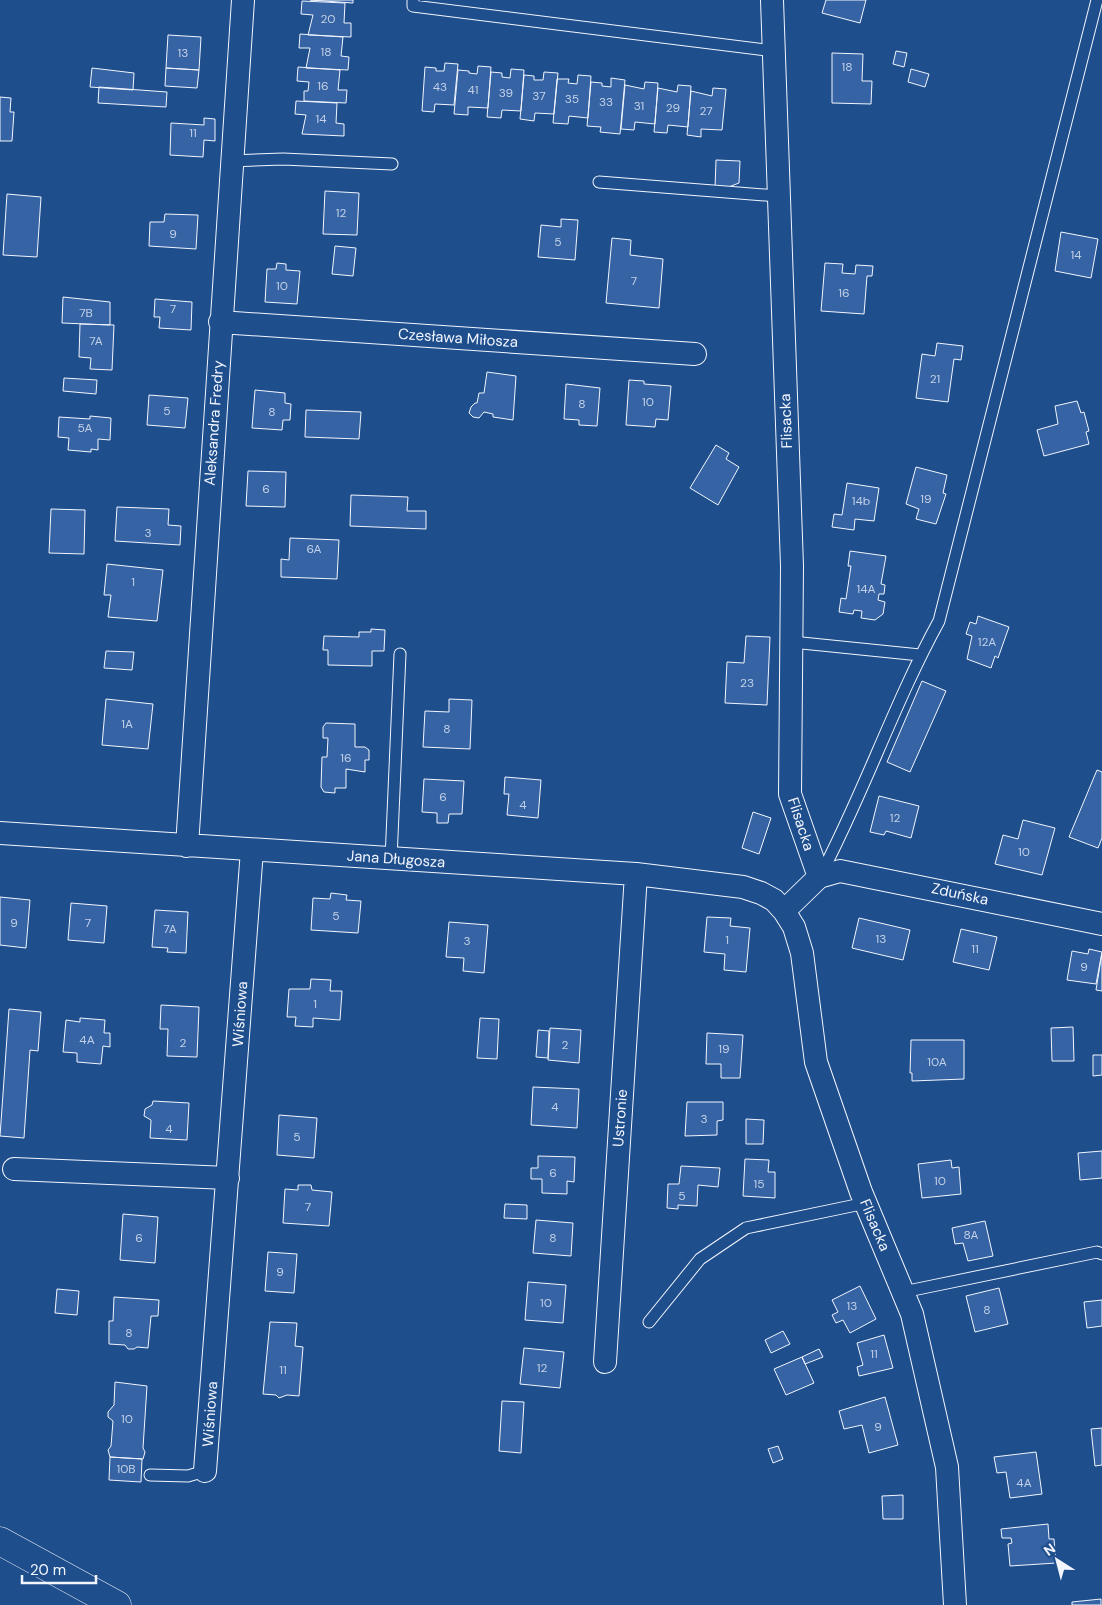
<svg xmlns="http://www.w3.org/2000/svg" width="1102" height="1605" font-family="'DM Sans',sans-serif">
  <rect width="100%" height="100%" fill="#1f4e8c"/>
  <path fill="#3563a3" stroke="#f2f6ff" d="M310,0H353V3Z
    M826,0H866L860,23L822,13Z
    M302,1L345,3L344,23H351V37L308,35L313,15L301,14Z
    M300,34L343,37L341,56L349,57L348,70L306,68L310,48H299Z
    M168,35L201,37L199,70L166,68Z
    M896,51L907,53L904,67L893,64Z
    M832,53L863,54L862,81H872L871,104L832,103Z
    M445,63L458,64L454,105L435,104L434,112L422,111L425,67L436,68V71H444Z
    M478,66L491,67L488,108L468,107V115L454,114L458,70L469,71V73L477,74Z
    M298,67L340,70L338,90H347L346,103L304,101V91H308L309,82L297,81Z
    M92,68L134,73L133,90L90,87Z
    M166,68L199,70L197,88L165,86Z
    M511,69L524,70L521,111L502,110L501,118L487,117L491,72L502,73V77L510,78Z
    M911,69L929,74L925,87L908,82Z
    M544,72L558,73L554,114L535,113L534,121L520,119L524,75L534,76V80H543Z
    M578,75L591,76L588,118L569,116L568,124L553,123L557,79H569L568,83L577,84Z
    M611,78L625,80L620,134L600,132L601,127L587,126L591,82L602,83V86L611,87Z
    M645,82L658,83L655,124L635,122L634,130L621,129L625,85L644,89Z
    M678,85L691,86L688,127L668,125L667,133L654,132L658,88L677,92Z
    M99,87L167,92L166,107L98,103Z
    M713,88L726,89L722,130L701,129V137L687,135L691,91L712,96Z
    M0,97L11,98L10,112H14L12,141H0Z
    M296,101L337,103L336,123L344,124V136L302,134L306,115L295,114Z
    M204,118L215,119V141L204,140L203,157L170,155L171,123L204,125Z
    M716,160L740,161L739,183L726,188H715Z
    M325,191L359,193L357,235L323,234Z
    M7,194L41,197L37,257L3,255Z
    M165,214L198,215L196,249L149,246L150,222H164Z
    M561,219L578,220L575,260L538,257L541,225L561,227Z
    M1061,232L1098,239L1091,278L1055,271Z
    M612,238L631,240L630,255L663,259L659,308L606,303Z
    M335,246L356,248L353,276L332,274Z
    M277,263L286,264V270L300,271L297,304L265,302L267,269H276Z
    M825,263L843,264L842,273L855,274L856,265L873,266L872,276H867L864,314L821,311Z
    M63,297L110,302V325L62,323Z
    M155,299L192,302L191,330L159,328L160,317H154Z
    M80,324L114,325L112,370L90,369L91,358L79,357Z
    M937,343L963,346L961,360L954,359L948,402L916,398L922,354L935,356Z
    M487,372L516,376L513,420L493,417V414L484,412L479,418L473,417L469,413L471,407L475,403H477L479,393H484Z
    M64,378L97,380L96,394L63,391Z
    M629,380L644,381V384L671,386L668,420L656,419L655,427L626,425Z
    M566,384L600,388L597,426L579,425V420L564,419Z
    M255,390L285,393V403L291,404L290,420H283L282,430L252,428Z
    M149,395L188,398L185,428L147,425Z
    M1077,401L1081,413L1084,412L1089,431L1086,432L1089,444L1044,456L1037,430L1058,424L1055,406Z
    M306,410L361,412L359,439L305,437Z
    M90,416L111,418L110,440L98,439V450L91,449V452L68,450L69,438L58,437L59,417L90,419Z
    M716,445L729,453L726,459L739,467L718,505L690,488Z
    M916,467L947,475L943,493L946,494L936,524L916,519L919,509L906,504Z
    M248,471L286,472L285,507L246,506Z
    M847,483L879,488L874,521L855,519L854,530L832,527L834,514L842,515Z
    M351,495L408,497L407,511H426V529L350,526Z
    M117,507L169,509L168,525L181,526L180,545L115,541Z
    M51,509L85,510L84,554L49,553Z
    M290,538L339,540L337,579L281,577V559L289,560Z
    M850,551L886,556L881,584L885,585L884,594H879L878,600L885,602L883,614L875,620L861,618L862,611L854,610L853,614L839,612L841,598L846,599L851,566H848Z
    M107,564L163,570L157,621L108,617L111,595H104Z
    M978,616L1009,627L998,658L995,656L991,668L967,659L972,636L966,634L970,622L976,624Z
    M371,629L385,630L384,651H372V666L328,665V650H323L324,636L359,637V632H371Z
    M746,636L770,637L767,705L725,703L727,662L744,663Z
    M106,651L134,652L132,670L104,668Z
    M922,681L946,691L910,772L887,762Z
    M106,699L153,704L148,749L102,745Z
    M449,699L472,700L470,749L423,747L425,711L449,712Z
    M326,723L355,724V747H365L369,750V760H365V772L346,769V788H335V793L324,792L321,787L322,757H327L328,738H323V727Z
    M1097,770L1102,772V838L1098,848L1069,837Z
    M505,777L541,780L538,818L507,815L509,794H504Z
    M424,779L464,781L462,814H449L448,823H437V813L422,812Z
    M879,796L919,806L911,838L886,831L884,835L870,832Z
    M753,812L771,818L759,854L742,848Z
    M1023,820L1055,828L1042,875L995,864L1003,835L1018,839Z
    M331,893L347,895L346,900L361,901L358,933L311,930L313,898L330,899Z
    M0,897L30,900L26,948L0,945Z
    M71,903L107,906L104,943L68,940Z
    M155,910L188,912L186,953L167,952L168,948L152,947Z
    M707,917L731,918L730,926L750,928L746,972L724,970L725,954L704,952Z
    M859,918L910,930L903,960L852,948Z
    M449,922L488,925L484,973L463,971L464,958L446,957Z
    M961,929L997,937L989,970L953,962Z
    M1089,949L1102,952L1096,984L1067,980L1072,951L1088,954Z
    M1102,953V991L1096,990Z
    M311,979L331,980L330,991H342L340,1020L313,1018V1027L295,1026L296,1017H287L289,989H310Z
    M161,1005L199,1007L197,1057L167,1056L168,1029H160Z
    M9,1009L41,1012L38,1051L30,1050L24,1138L0,1136Z
    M80,1018L105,1020L104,1033H110V1047L103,1046L101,1064L77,1062V1053L63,1052L66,1020L80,1022Z
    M480,1018L499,1019L497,1059L477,1058Z
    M1073,1027L1074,1061H1052L1051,1028Z
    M550,1028L581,1030L579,1063L548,1060Z
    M538,1030L549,1031L548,1058L536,1057Z
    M707,1033L743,1035L740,1078H721V1064H706Z
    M911,1040H964V1079L912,1081V1073H910Z
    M1093,1055H1102V1075L1093,1076Z
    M533,1087L579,1089L577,1128L531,1125Z
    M153,1101L189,1103L187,1140L150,1138L151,1120L144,1116L145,1109L152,1105Z
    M687,1102H723V1120L717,1121V1135L685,1136Z
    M279,1115L317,1118L314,1158L277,1155Z
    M746,1119L764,1120L763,1144H746Z
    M1102,1151V1178L1080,1180L1078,1153Z
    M538,1156L575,1157L574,1182L567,1181V1194L542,1193V1179H531V1168H538Z
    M745,1159L769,1160L768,1172H775V1198L743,1196Z
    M951,1160L952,1168L959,1167L961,1194L922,1198L918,1164Z
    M681,1166L720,1168L718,1187L698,1185L697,1206L678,1205V1209L667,1208L668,1184H679Z
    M298,1185H311L312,1190L332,1192L329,1226L283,1223L285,1189L298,1190Z
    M505,1204L527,1205V1219L504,1218Z
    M123,1214L158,1217L155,1263L120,1260Z
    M536,1220L573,1223L571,1256L533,1253Z
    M985,1221L993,1256L968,1261L963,1243L955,1244L952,1228Z
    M268,1252L297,1254L294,1293L265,1291Z
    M528,1282L566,1285L563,1323L525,1320Z
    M860,1286L876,1319L850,1333L843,1320L836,1323L832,1315L838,1312L832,1300Z
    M999,1288L1008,1324L975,1332L966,1296Z
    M57,1289L79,1291L77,1315L55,1313Z
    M114,1297L159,1300L158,1316H151L148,1348L137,1347L134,1349H128L125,1345L109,1344V1321H113Z
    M1102,1300V1326L1087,1328L1084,1302Z
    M270,1322L297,1323L295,1346L303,1347L299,1396L287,1395L279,1398L276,1395L263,1394Z
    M783,1331L790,1344L771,1353L765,1340Z
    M884,1335L893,1368L859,1376L857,1367L863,1365L857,1343Z
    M524,1348L564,1352L560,1388L520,1384Z
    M819,1349L823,1357L805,1364L802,1357Z
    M802,1357L814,1383L786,1395L774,1369Z
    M115,1382L147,1386L143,1448L145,1452L143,1459L110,1457L108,1450L111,1446L113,1421L108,1417V1412L114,1405Z
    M885,1397L898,1445L869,1453L862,1425L844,1429L839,1411Z
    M502,1401L524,1402L521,1453L499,1451Z
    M1102,1428V1465L1095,1466L1091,1429Z
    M778,1446L783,1459L773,1463L768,1449Z
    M1036,1452L1042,1494L1010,1498L1006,1472L997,1473L994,1457Z
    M110,1457L142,1459L141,1482L109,1480Z
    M903,1495V1519H883L882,1496Z
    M1048,1524L1049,1539H1054L1056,1563L1010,1566L1008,1544L1012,1543L1011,1538H1002L1001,1529Z
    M1101,1599V1605H1072V1602Z"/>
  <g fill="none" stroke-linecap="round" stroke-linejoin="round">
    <defs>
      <path id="service" d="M413,0V6L774,51
        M231,161L283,159L392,164
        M599,182L778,196
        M792,642L920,655
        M391,859L400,654
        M820,876C864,793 894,703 939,621L1097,0
        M903,1292L1097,1252L1102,1254
        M649,1322L700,1259L746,1228L866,1203
        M150,1475L188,1476L205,1471"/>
      <path id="minor" d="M772,0L792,566L790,794L819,877L784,911
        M220,322L695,354
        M0,833L636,874L743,887L761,893L774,900L784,911L794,927L802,953L816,1062L861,1192L912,1314L947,1467L955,1605
        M187,846L243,0
        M819,877L840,871L1102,924
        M14,1169L228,1178
        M605,1362L636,874
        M205,1471L252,850"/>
      <path id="primary" d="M0,1541L117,1605"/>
    </defs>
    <use href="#service" stroke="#f2f6ff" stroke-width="13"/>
    <use href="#minor" stroke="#f2f6ff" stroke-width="24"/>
    <use href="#primary" stroke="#f2f6ff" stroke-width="29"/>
    <use href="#service" stroke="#1f4e8c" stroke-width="11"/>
    <use href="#minor" stroke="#1f4e8c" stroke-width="22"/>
    <use href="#primary" stroke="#1f4e8c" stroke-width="28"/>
  </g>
  <g text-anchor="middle" stroke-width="4" stroke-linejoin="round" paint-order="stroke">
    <g font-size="12" fill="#c3d1e8">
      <text x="328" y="23">20</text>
      <text x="326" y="56">18</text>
      <text x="183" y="57">13</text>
      <text x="847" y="71">18</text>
      <text x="323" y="90">16</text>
      <text x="440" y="91">43</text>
      <text x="473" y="94">41</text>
      <text x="506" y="97">39</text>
      <text x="539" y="100">37</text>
      <text x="572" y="103">35</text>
      <text x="606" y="106">33</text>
      <text x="639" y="110">31</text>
      <text x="673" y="112">29</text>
      <text x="706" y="115">27</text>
      <text x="321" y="123">14</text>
      <text x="193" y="137">11</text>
      <text x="341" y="217">12</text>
      <text x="173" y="238">9</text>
      <text x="558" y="246">5</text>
      <text x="1076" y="259">14</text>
      <text x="634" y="285">7</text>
      <text x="282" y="290">10</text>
      <text x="844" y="297">16</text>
      <text x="173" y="313">7</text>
      <text x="86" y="317">7B</text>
      <text x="96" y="345">7A</text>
      <text x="935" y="383">21</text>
      <text x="648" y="406">10</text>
      <text x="582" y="408">8</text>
      <text x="167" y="415">5</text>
      <text x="272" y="416">8</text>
      <text x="85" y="432">5A</text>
      <text x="266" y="493">6</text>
      <text x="926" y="503">19</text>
      <text x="861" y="505">14b</text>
      <text x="148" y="537">3</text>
      <text x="314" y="553">6A</text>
      <text x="133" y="586">1</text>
      <text x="866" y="593">14A</text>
      <text x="987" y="646">12A</text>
      <text x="747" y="687">23</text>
      <text x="127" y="728">1A</text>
      <text x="447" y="733">8</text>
      <text x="346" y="762">16</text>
      <text x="443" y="801">6</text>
      <text x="523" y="809">4</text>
      <text x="895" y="822">12</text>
      <text x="1024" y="856">10</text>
      <text x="336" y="920">5</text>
      <text x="14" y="927">9</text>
      <text x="88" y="927">7</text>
      <text x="170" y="933">7A</text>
      <text x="881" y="943">13</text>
      <text x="727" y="944">1</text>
      <text x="467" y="945">3</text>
      <text x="975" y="953">11</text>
      <text x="1084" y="971">9</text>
      <text x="315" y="1008">1</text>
      <text x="87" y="1044">4A</text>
      <text x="183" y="1047">2</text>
      <text x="565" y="1049">2</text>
      <text x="724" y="1053">19</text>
      <text x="937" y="1066">10A</text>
      <text x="555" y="1111">4</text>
      <text x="704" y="1123">3</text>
      <text x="169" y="1133">4</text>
      <text x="297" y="1141">5</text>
      <text x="553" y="1177">6</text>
      <text x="940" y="1185">10</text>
      <text x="759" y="1188">15</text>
      <text x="682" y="1200">5</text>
      <text x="308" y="1211">7</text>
      <text x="971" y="1239">8A</text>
      <text x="139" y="1242">6</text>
      <text x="553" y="1242">8</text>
      <text x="280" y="1276">9</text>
      <text x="546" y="1307">10</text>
      <text x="852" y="1310">13</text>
      <text x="987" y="1314">8</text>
      <text x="129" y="1337">8</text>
      <text x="874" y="1358">11</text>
      <text x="542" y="1372">12</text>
      <text x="283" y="1374">11</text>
      <text x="127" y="1423">10</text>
      <text x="878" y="1431">9</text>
      <text x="126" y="1473">10B</text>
      <text x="1024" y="1487">4A</text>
    </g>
    <g font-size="15" fill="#f2f6ff" stroke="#1f4e8c">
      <text transform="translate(458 338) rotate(4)" y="5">Czesława Miłosza</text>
      <text transform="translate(786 421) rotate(-92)" y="5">Flisacka</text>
      <text transform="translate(214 423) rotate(-86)" y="5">Aleksandra Fredry</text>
      <text transform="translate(801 824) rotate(72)" y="5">Flisacka</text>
      <text transform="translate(396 859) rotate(4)" y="5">Jana Długosza</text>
      <text transform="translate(960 894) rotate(12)" y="5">Zduńska</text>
      <text transform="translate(240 1014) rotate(-86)" y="5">Wiśniowa</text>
      <text transform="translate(620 1118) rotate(-86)" y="5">Ustronie</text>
      <text transform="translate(875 1225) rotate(67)" y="5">Flisacka</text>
      <text transform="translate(210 1414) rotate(-86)" y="5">Wiśniowa</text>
    </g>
  </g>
  <g transform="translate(1057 1560) rotate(324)" stroke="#1f4e8c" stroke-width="4" paint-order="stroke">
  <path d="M0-4L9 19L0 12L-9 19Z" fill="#f2f6ff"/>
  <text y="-8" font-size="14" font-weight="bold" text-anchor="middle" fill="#f2f6ff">N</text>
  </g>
  <path d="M22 1575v8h74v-8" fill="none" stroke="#f2f6ff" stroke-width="2.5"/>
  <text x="30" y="1575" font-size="15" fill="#f2f6ff" stroke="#1f4e8c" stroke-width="4" paint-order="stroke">20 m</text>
</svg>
